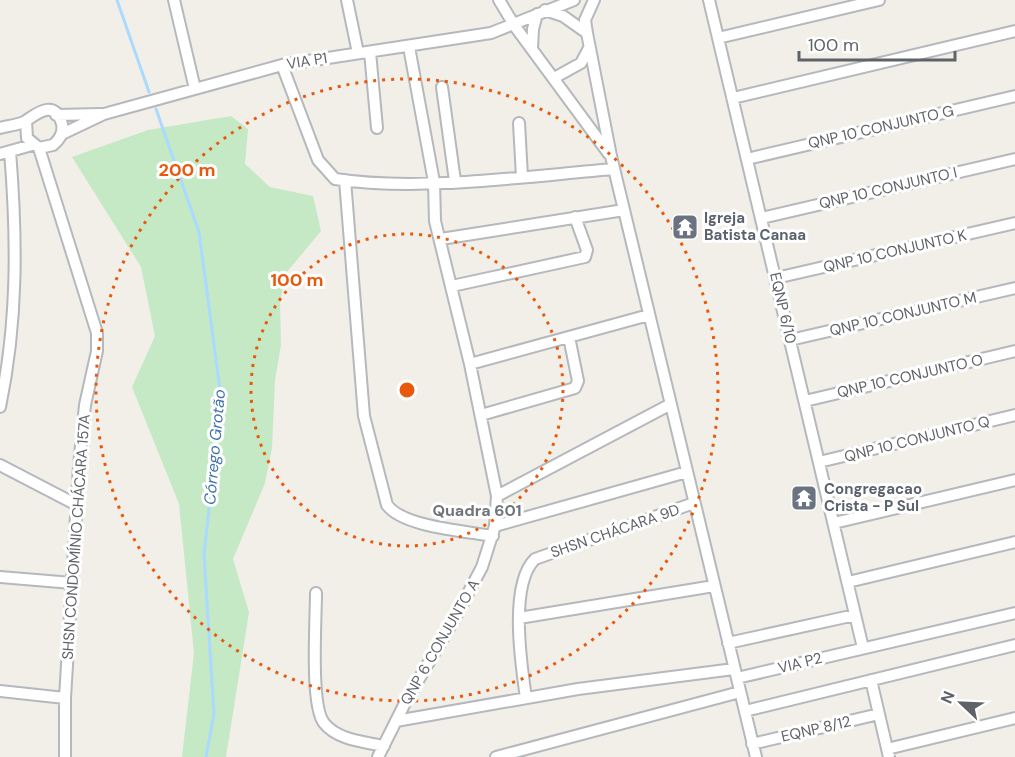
<svg xmlns="http://www.w3.org/2000/svg" width="1015" height="757" font-family="'DM Sans',sans-serif">
  <rect width="100%" height="100%" fill="#f1efe8"/>
  <path fill="#c5e8c5" d="M231,116L248,129L245,164L270,187L313,196L321,231L286,273L280,302L281,345L275,380L272,448L265,483L233,559L249,612L226,757H182L194,653L179,504L132,387L155,336L141,267L72,157L148,130Z"/>
  <g fill="none" stroke-linecap="round" stroke-linejoin="round">
    <path stroke="#aadaff" stroke-width="3" d="M117,0L149,92
      M156,109L199,232L221,397L204,555L214,714L206,757"/>
    <defs>
      <path id="minor" d="M174,0L195,89
        M347,0L358,53
        M499,0L514,25L609,154
        M594,0L585,20L587,33L611,156L756,757
        M709,0L863,648
        M545,10L563,16L587,33
        M718,38L879,0
        M532,48L533,29L537,14
        M370,52L377,128
        M282,65L318,160L335,179C419,192 529,176 614,169
        M554,78L581,63L589,48
        M442,87L455,181
        M733,98L1015,31
        M56,115L101,114
        M519,123L522,177
        M0,128C8,126 16,125 24,122C33,117 54,96 62,124C64,133 59,140 53,145L39,148L27,138L26,121
        M62,134L104,114L282,65L491,33L574,0
        M39,148L97,333V351L85,405L79,466L65,698V757
        M0,154L32,145
        M747,159L1015,96
        M345,180L364,416L387,505C403,527 465,531 493,536
        M762,218L1015,159
        M441,239L624,210
        M776,278L1015,223
        M452,286L585,257L587,250L575,217
        M790,340L1015,288
        M470,364L649,315
        M805,401L1015,351
        M0,407C18,321 17,238 10,151
        M481,415L575,388L578,381L569,337
        M819,462L1015,415
        M0,465L77,505
        M497,496L671,404
        M834,523L1015,480
        M495,526L687,472
        M0,577L72,583
        M848,582L1015,542
        M316,593C316,619 310,706 324,723C337,740 365,742 384,746
        M519,618L714,586
        M728,643L855,615
        M737,678L1015,613
        M871,680L889,757
        M0,691L65,698
        M526,698C521,664 509,584 535,559L694,503
        M745,711L1015,645
        M396,721L578,689L734,669
        M752,744L879,714
        M887,749L1015,718
        M378,757L406,701L455,618L482,567L495,526L497,496L470,364L435,221L434,182L409,47
        M496,757L740,692"/>
    </defs>
    <use href="#minor" stroke="#b5b8bc" stroke-width="14"/>
    <use href="#minor" stroke="#fff" stroke-width="10"/>
  </g>
  <g fill="none" stroke="#e8590c" stroke-width="3" stroke-dasharray="3 6">
    <circle cx="407" cy="390" r="156"/>
    <circle cx="407" cy="390" r="311"/>
  </g>
  <defs>
    <symbol id="temple-square" viewBox="-11 -11 22 22"><rect x="-9" y="-9" width="18" height="18" rx="4" fill="#6b7280" stroke="#fff"/><path d="M0-6L5-2H3V0L6.5 2.5H4V6H1.5V3h-3V6H-4V2.5H-6.5L-3 0V-2H-5Z" fill="#fff"/></symbol>
  </defs>
  <g fill-rule="evenodd">
    <use href="#temple-square" x="670" y="212" width="30" height="30"/>
    <use href="#temple-square" x="789" y="483" width="30" height="30"/>
  </g>
  <g text-anchor="middle" stroke-width="6" stroke-linejoin="round" paint-order="stroke">
    <g font-size="15" fill="#5f6368" stroke="#fff">
      <text transform="translate(307 61) rotate(-9)" y="5">VIA P1</text>
      <text transform="translate(881 127) rotate(-13)" y="5">QNP 10 CONJUNTO G</text>
      <text transform="translate(888 188) rotate(-13)" y="5">QNP 10 CONJUNTO I</text>
      <text transform="translate(895 251) rotate(-13)" y="5">QNP 10 CONJUNTO K</text>
      <text transform="translate(783 308) rotate(77)" y="5">EQNP 6/10</text>
      <text transform="translate(903 314) rotate(-13)" y="5">QNP 10 CONJUNTO M</text>
      <text transform="translate(910 376) rotate(-13)" y="5">QNP 10 CONJUNTO O</text>
      <text transform="translate(917 439) rotate(-14)" y="5">QNP 10 CONJUNTO Q</text>
      <text transform="translate(615 531) rotate(-19)" y="5">SHSN CHÁCARA 9D</text>
      <text transform="translate(76 537) rotate(-86)" y="5">SHSN CONDOMÍNIO CHÁCARA 157A</text>
      <text transform="translate(440 642) rotate(-60)" y="5">QNP 6 CONJUNTO A</text>
      <text transform="translate(800 663) rotate(-14)" y="5">VIA P2</text>
      <text transform="translate(816 729) rotate(-13)" y="5">EQNP 8/12</text>
    </g>
    <g font-size="15" font-weight="bold" fill="#5b616d" stroke="#fff" text-anchor="start">
      <text x="704" y="223">Igreja<tspan x="704" dy="17">Batista Canaa</tspan></text>
      <text x="824" y="494">Congregacao<tspan x="824" dy="17">Crista - P Sul</tspan></text>
    </g>
    <g font-size="16" font-style="italic" fill="#4174aa" stroke="#fff">
      <text transform="translate(214 447) rotate(-85)" y="6">Córrego Grotão</text>
    </g>
    <g font-size="16" font-weight="bold" fill="#70757a" stroke="#fff">
      <text x="477" y="516">Quadra 601</text>
    </g>
  </g>
  <circle cx="407" cy="390" r="9" fill="#e8590c" stroke="#fff" stroke-width="3"/>
  <g font-size="18" text-anchor="middle" font-weight="bold" fill="#e8590c" stroke="#fff" stroke-width="6" stroke-linejoin="round" paint-order="stroke">
    <text x="187" y="176">200 m</text>
    <text x="297" y="286">100 m</text>
  </g>
  <g transform="translate(961 703) rotate(293)" stroke="#ffffff" stroke-width="4.5" paint-order="stroke">
  <path d="M0-4.5L10 22L0 15L-10 22Z" fill="#5f6368"/>
  <text y="-9" font-size="16" font-weight="bold" text-anchor="middle" fill="#5f6368">N</text>
  </g>
  <path d="M799 51v9h156v-9" fill="none" stroke="#5f6368" stroke-width="3"/>
  <text x="808" y="51" font-size="18" fill="#5f6368" stroke="#ffffff" stroke-width="4.5" paint-order="stroke">100 m</text>
</svg>
